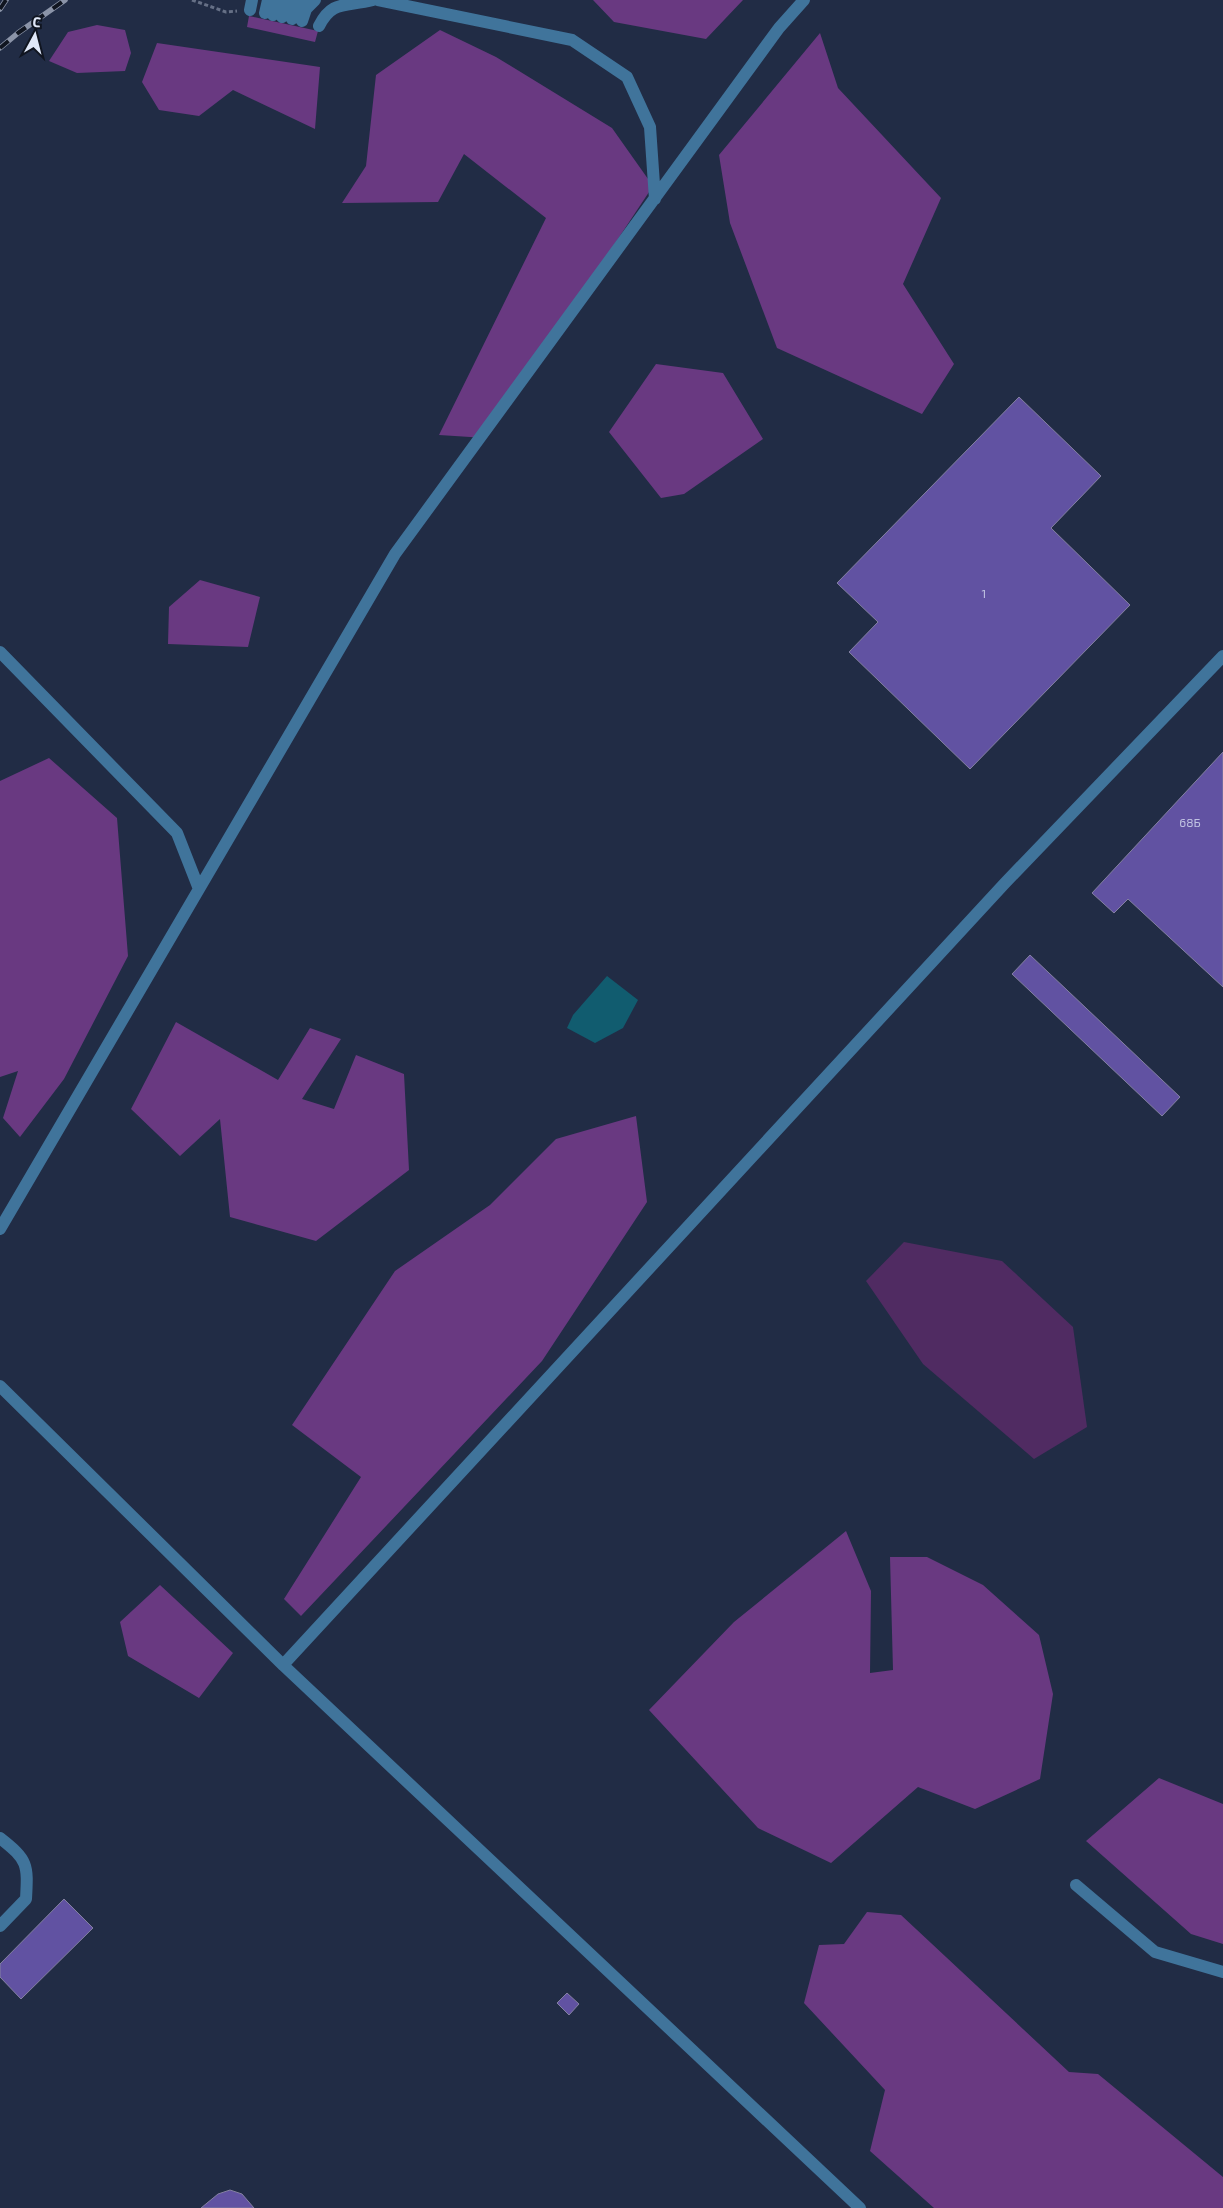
<svg xmlns="http://www.w3.org/2000/svg" width="1223" height="2208" font-family="'Exo 2',sans-serif">
  <rect width="100%" height="100%" fill="#212c45"/>
  <path fill="#502b62" d="M904,1242L1002,1261L1073,1327L1087,1427L1034,1459L923,1364L866,1281Z"/>
  <path fill="#693981" d="M593,0H743L706,39L614,22Z
    M249,16L318,31L315,42L247,27Z
    M97,25L125,30L131,53L125,71L77,73L49,61L68,32Z
    M440,30L496,57L612,128L653,186L486,438L439,435L546,218L464,154L438,202L342,203L366,166L376,75Z
    M820,33L838,88L941,198L903,284L954,364L922,414L777,348L730,223L719,155Z
    M157,43L320,67L315,129L233,90L199,116L159,110L142,82Z
    M656,364L723,373L763,439L684,494L661,498L609,432Z
    M200,580L260,597L248,647L168,644L169,607Z
    M49,758L117,818L128,956L64,1079L20,1137L3,1118L18,1071L0,1077V781Z
    M176,1022L278,1080L310,1028L341,1039L302,1099L334,1109L356,1055L404,1074L409,1170L316,1241L230,1217L220,1119L180,1156L131,1109Z
    M636,1116L647,1202L542,1361L301,1616L284,1599L361,1477L292,1425L395,1271L490,1205L556,1139Z
    M846,1531L871,1591L870,1673L893,1670L890,1557H927L983,1585L1039,1635L1053,1694L1040,1779L975,1809L918,1787L831,1863L758,1828L649,1710L734,1622Z
    M160,1585L233,1653L199,1698L128,1656L120,1622Z
    M1159,1778L1223,1804V1944L1191,1934L1086,1841Z
    M867,1912L901,1915L1069,2072L1098,2074L1223,2177V2208H934L870,2151L885,2090L804,2003L819,1945L844,1944Z"/>
  <path fill="#115c6f" d="M607,976L638,1000L623,1028L595,1043L567,1028L573,1015Z"/>
  <path fill="#6152a2" stroke="#8480a1" d="M1019,397L1101,476L1051,528L1130,605L970,769L849,652L878,622L837,583Z
    M1223,752V987L1128,899L1114,913L1092,893Z
    M1030,955L1180,1097L1162,1116L1012,974Z
    M64,1899L93,1928L21,1999L0,1977V1964Z
    M567,1993L579,2004L569,2015L557,2003Z
    M230,2190L242,2194L254,2208H201L218,2194Z"/>
  <g fill="none" stroke-linecap="round" stroke-linejoin="round">
    <path stroke="#667086" stroke-width="3" stroke-dasharray="4 2.5" stroke-linecap="butt" d="M192,0L226,12L237,11"/>
    <path stroke="#40749b" stroke-width="12" d="M378,0L572,40L627,77L650,127L655,199
      M250,10L252,0
      M265,13L268,0
      M273,15L280,0
      M282,17L288,4L292,0
      M292,19L297,6L303,0
      M302,21L306,9L315,0
      M319,26C332,0 345,7 373,0
      M0,652L177,833L199,889L0,1229
      M199,889L395,554L779,28L804,0
      M0,1386L283,1665L860,2208
      M283,1665L1005,883L1223,656
      M0,1838C28,1860 28,1864 26,1899L0,1926
      M1076,1885L1155,1952L1223,1972"/>
    <defs>
      <path id="rail" d="M0,9L6,0
        M0,48L18,33L65,0"/>
    </defs>
    <use href="#rail" stroke="#8b94a8" stroke-width="5.5"/>
    <use href="#rail" stroke="#101520" stroke-width="4" stroke-dasharray="11" stroke-linecap="butt"/>
  </g>
  <g text-anchor="middle" stroke-width="5" stroke-linejoin="round" paint-order="stroke">
    <g font-size="12" fill="#c0c2e2">
      <text x="984" y="598">1</text>
      <text x="1190" y="827">68Б</text>
    </g>
  </g>
  <g transform="translate(35 35) rotate(7)" stroke="#101520" stroke-width="4" paint-order="stroke">
  <path d="M0-4L9 19L0 12L-9 19Z" fill="#e0e8f8"/>
  <text y="-8" font-size="14" font-weight="bold" text-anchor="middle" fill="#e0e8f8">С</text>
  </g>
</svg>
